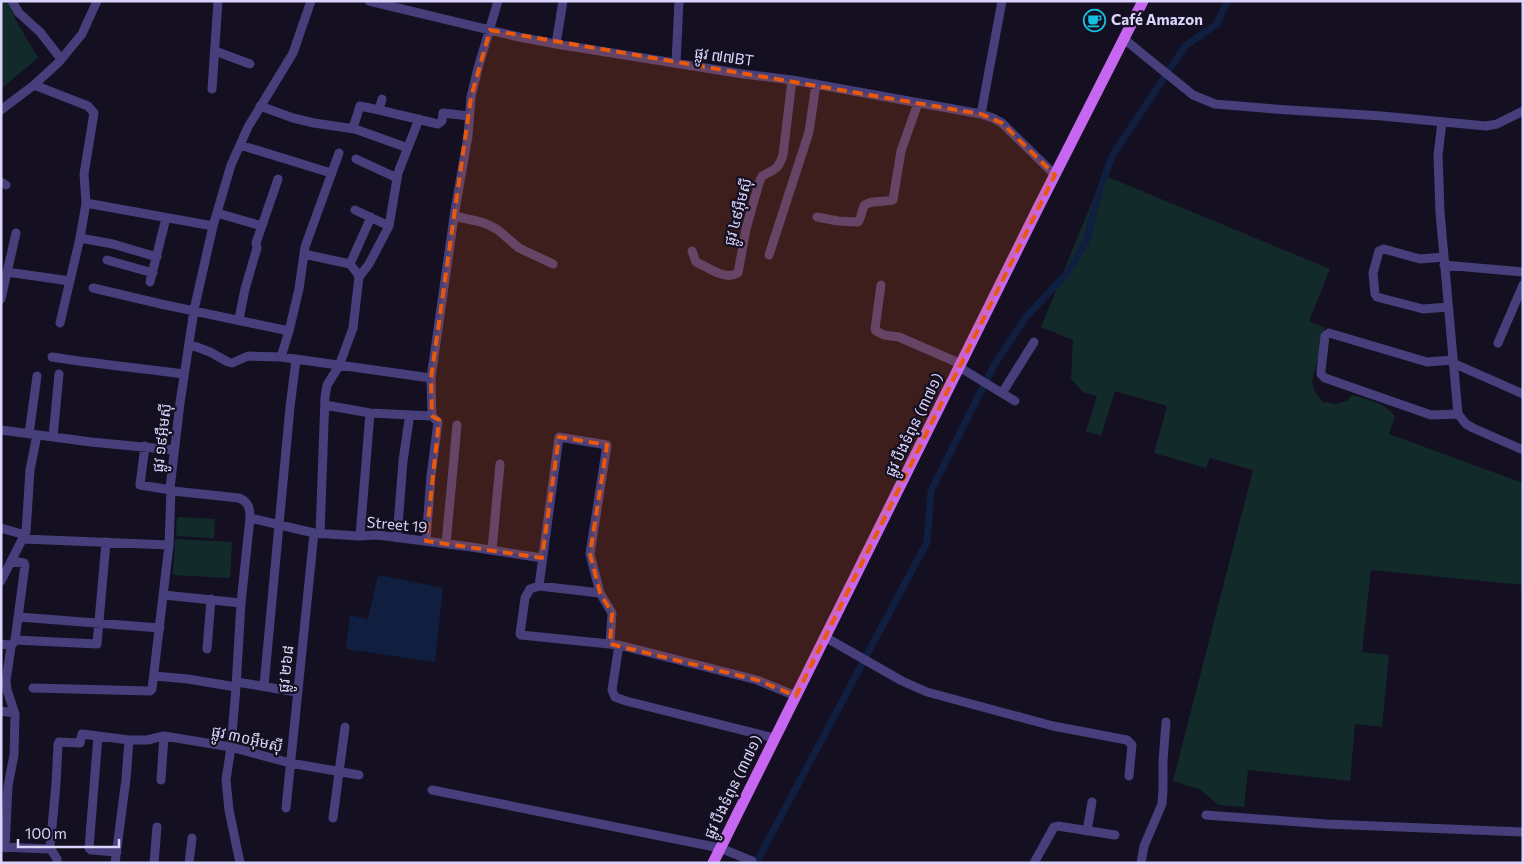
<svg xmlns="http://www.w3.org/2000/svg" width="1524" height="864" font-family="Commissioner,'Noto Sans Khmer',sans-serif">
  <rect width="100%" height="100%" fill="#141021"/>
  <path fill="#132a2b" d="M1,1H19L14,17L38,58L1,89Z
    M1103,175L1330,269L1309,321L1325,328L1312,382L1315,392L1323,402L1335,404L1347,401L1352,395C1367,399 1385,403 1395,416L1389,434L1523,483V585L1371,570L1362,652L1389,655L1382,727L1355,724L1350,781L1248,770L1244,807L1218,805L1201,790L1173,781L1253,470L1210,458L1206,468L1154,453L1167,406L1115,391L1101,436L1086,431L1097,396L1083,392L1071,379L1073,340L1041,327Z
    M177,517L215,519L214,538L176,536Z
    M175,539L232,542L230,578L173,575Z"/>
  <path fill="#101e40" d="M378,575L443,588L435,662L346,649L350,615L368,619Z"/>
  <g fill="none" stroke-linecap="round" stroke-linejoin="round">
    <path stroke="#101e40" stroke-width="7" d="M756,863L927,542L931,491L993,367L1026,317L1068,272L1086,242L1098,196L1112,156L1185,46L1217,24L1227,1"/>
    <path stroke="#463f7c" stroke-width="9" d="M12,1L19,13L40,32L61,59
      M369,1L519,37L556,44L743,74L792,80L981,114L993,118L1002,123L1055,175
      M1124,39L1193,95L1215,104L1274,109L1382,116L1486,126L1497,124L1523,111
      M556,44L563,1
      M215,51L250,64
      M676,63L679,1
      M34,85L88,106L94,113L84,174L86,203L80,238L60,323
      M212,89L218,1
      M260,106L293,118L314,123L355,129L408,148
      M1,110L34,85L59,62L82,34L97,1
      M379,110L438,124L442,121L443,113L469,116
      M981,114L1002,1
      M1442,122L1438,155L1440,212L1458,414L1466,424L1473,428L1523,450
      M353,128L360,106L379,110L382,99
      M240,145L331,173
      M356,159L397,178
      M1,182L6,185
      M86,203L213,226
      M355,210L389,226
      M217,213L262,226
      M454,216L481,222L489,225L498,230L519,248L553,264
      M817,217L838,221L858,222C862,217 861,212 864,206C868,200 886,202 893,200L901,151L918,103
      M80,238L113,244L157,257
      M692,251L696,262C708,267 725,281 738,273L746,229L759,183L762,176C775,169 778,170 783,155L792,80
      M304,254L350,264
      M769,255L809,132L816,84
      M1444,257L1420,259L1384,249L1379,251L1373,273L1375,294L1377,297L1423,309L1448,307
      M107,260L153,273
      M1444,265L1523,272
      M7,272L70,281
      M359,277L369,264L389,226L398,173L419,119
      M150,282L166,218
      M881,285L875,329L876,331L884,335L899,337L961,364
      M93,288L161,304L289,331
      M1,299L16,233
      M239,319L245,289L257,248L256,243L278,179
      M1498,343L1523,285
      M189,344L210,352L228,362L232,363L248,356L281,357L431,378
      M52,357C96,364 140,368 184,374
      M281,357L289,331L299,289L305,247L339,153
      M1453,360L1427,362L1329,333L1325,336L1321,371V374L1325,378L1431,415L1458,414
      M1453,363L1523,394
      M959,367L1015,401
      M1002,393L1034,342
      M325,405L370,413L432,416L438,422L431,476L426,541
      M432,416L431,378L455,210L468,136L471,97L478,68L498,1
      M1,430L91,442L174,450
      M29,434L37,376
      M53,437L59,374
      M250,518L314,533L358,536L378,535L471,547L542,558
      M1,528L25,535
      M320,534L325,397L327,385L339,366L353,328L359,277L357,273L350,264L371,217
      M360,536L370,413
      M397,538L403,461L409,420L408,416
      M23,539L169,545
      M446,544L457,425
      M492,550L500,464
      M11,561L24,563L25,565L15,640L12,645
      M1,581L26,532L30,470L37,435
      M539,586L559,437L607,445L590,554L600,593L612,613L610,644
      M600,593L539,586L530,589L525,598L520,634L521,635L619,645L757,680L796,696
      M164,595L241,603
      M19,617L160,628
      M825,637L902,681L927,692L1053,726L1127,740L1132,745L1129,776
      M15,640L97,644L106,542
      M1,644L8,645L11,647L6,681L7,690L15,714L14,755L8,786L5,848
      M619,645L612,690L615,697L626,701L774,738
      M207,649L211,599
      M154,676L188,679L236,687
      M237,682L297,692
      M264,686L290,407L296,360
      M33,688L150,691L152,689L169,545L171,490L140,485L145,446
      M1,711L14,713
      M98,736L89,848L91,850L117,852
      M161,780L164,736
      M432,790L720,848L752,861
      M286,808L314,533
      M1206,815L1326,824L1523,832
      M333,818L345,727
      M1087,831L1092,802
      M1,847L50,849
      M57,863V859L50,848L56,784L58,744L59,742L80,743L82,734L129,740H147L164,736L231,747L290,763L359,775
      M115,863L126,779L129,740
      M154,863L157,827
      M189,863L192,838
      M240,863L229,810L226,780L231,747L236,687L241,603L250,518C250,509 249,502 239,498L173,491L171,490L170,488L180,403L194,310L213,226L231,165L248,127L293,53L311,1
      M1034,863L1054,827L1058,826L1115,835
      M1141,863L1144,846L1162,804L1163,790V761L1166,722"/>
    <path stroke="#c766f0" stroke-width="11" d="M713,863L1037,210L1143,1"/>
  </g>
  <path fill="#e8590c" fill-opacity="0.2" stroke="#e8590c" stroke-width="4" stroke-dasharray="10 6" stroke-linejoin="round" d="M490,30L981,114L1002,123L1055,175L796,696L757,680L610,644L612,613L600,593L590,554L607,445L559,437L542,558L426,541L439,420L432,416L431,378L471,97Z"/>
  <defs>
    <symbol id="cafe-ring" viewBox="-11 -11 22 22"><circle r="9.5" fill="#141021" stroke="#16c0e5" stroke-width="1.5"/><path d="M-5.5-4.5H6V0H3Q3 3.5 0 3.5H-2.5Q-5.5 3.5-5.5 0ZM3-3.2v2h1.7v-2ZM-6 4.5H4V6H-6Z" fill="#16c0e5"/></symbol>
  </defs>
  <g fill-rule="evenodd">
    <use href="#cafe-ring" x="1082" y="8" width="25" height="25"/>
  </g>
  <g text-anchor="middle" stroke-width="4.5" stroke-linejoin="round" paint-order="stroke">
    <g font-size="15" font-weight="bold" fill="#dcd4fb" stroke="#141021" text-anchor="start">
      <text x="1111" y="25">Café Amazon</text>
    </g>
    <g font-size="15" fill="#dcd4fb" stroke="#141021">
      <text transform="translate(724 57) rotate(8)" y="5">ផ្លូវ ៧៧BT</text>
      <text transform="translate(738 212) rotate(-75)" y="5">ផ្លូវ ៤៩អ៊ឹមស៊ី</text>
      <text transform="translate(914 425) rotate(-64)" y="5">ផ្លូវ បឹងទំពុន (៣៧១)</text>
      <text transform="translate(162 438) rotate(-83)" y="5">ផ្លូវ ១៩អ៊ឹមស៊ី</text>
      <text transform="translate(397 525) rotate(5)" y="5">Street 19</text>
      <text transform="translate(286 669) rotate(-84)" y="5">ផ្លូវ ២៦៨</text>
      <text transform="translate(247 739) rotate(13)" y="5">ផ្លូវ ៣០អ៊ឹមស៊ី</text>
      <text transform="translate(733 787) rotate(-64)" y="5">ផ្លូវ បឹងទំពុន (៣៧១)</text>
    </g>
  </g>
  <rect width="1524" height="864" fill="none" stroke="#dcd4fb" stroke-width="5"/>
  <path d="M18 839v8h101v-8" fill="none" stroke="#dcd4fb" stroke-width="2.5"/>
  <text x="25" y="839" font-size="15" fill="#dcd4fb" stroke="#141021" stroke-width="4" paint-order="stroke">100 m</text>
</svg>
